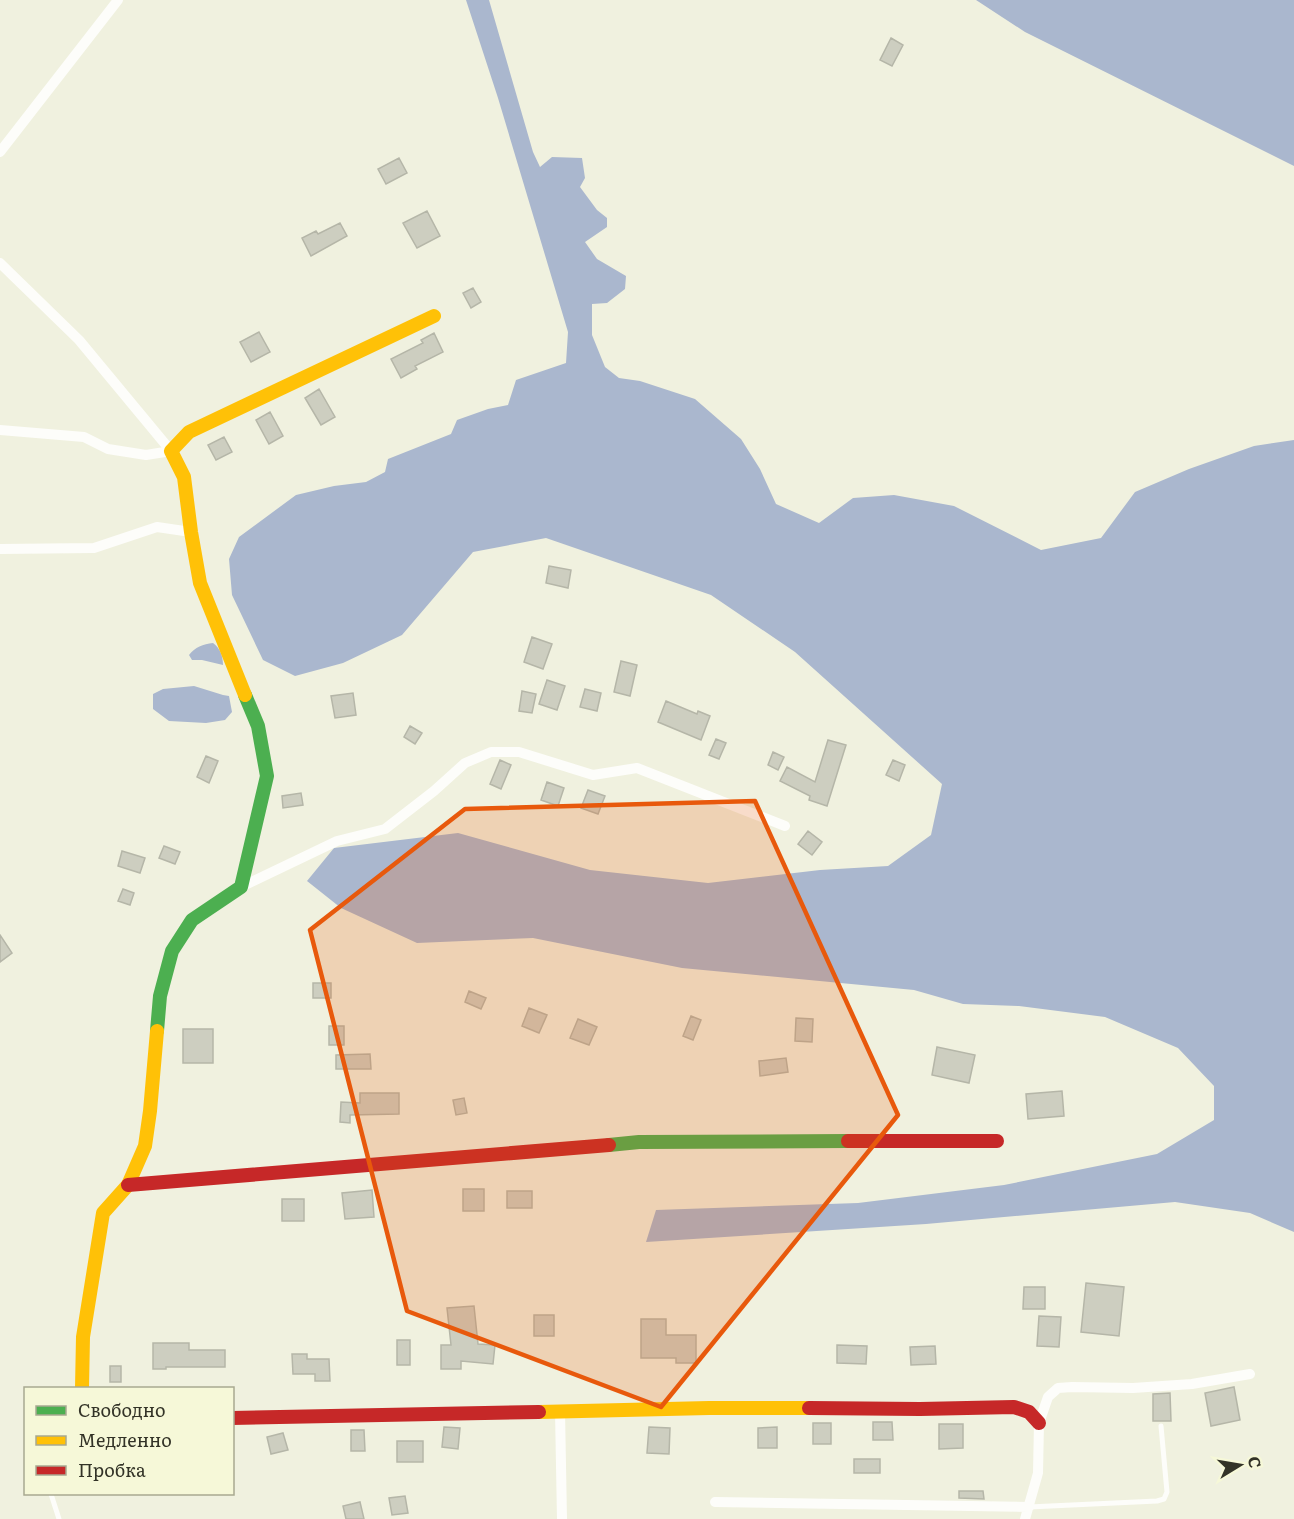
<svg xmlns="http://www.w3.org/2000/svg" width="1294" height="1519" font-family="Literata,serif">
  <rect width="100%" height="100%" fill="#f0f1df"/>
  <path fill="#aab7ce" d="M466,0H489L533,152L540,167L552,157L582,158L585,178L580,187L597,210L607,218V227L585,242L597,259L626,276L625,289L607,303L592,304V335L605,367L619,378L640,381L695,399L741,439L760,469L776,504L819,523L853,498L894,495L954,506L1041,550L1101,538L1135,492L1189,469L1254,446L1294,440V1232L1250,1213L1175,1202L926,1224L646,1242L656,1210L858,1203L1004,1185L1157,1154L1214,1120V1086L1178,1048L1105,1017L1019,1006L963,1004L914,990L682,968L533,938L417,943L341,908L307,881L334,848L458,833L590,870L708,883L820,870L888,866L931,835L942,784L795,652L711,595L546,538L473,552L402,635L343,663L295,676L263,660L232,595L229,559L239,537L296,495L334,486L366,482L385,472L388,459L451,434L457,420L488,409L508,405L516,380L566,363L568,332L498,98Z
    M976,0H1294V166L1025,32Z
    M213,643C220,648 223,656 223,665L202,660H192L189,655C195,647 203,644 213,643Z
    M194,686L223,695L229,696L232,712L225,720L206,723L169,721L153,709V694L163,689Z"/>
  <path fill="#cdcec0" stroke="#b5b6a8" stroke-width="1.5" d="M891,38L903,45L892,66L880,60Z
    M399,158L407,173L386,184L378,169Z
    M427,211L440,236L417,248L403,223Z
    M340,223L347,236L311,256L302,238L316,231L318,234Z
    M473,288L481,302L471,308L463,293Z
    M259,332L270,352L251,362L240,342Z
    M434,333L443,352L415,366L417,369L401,378L391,359L423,343L421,340Z
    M319,389L335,417L321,425L305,398Z
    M270,412L283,436L269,444L256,420Z
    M224,437L232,452L216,460L208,445Z
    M549,566L571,570L568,588L546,583Z
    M532,637L552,644L543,669L524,662Z
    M621,661L637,665L630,696L614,692Z
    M547,680L565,686L557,710L539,704Z
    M585,689L601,693L597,711L580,707Z
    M522,691L536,694L532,713L519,711Z
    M353,693L356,715L335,718L331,696Z
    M666,701L697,714L698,711L710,716L701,740L658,722Z
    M410,726L422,733L415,744L404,737Z
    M716,739L726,743L719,759L709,755Z
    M828,740L846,745L827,806L809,800L810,796L780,781L787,767L815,782Z
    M773,752L784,757L778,770L768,765Z
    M206,756L218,761L209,783L197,777Z
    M500,760L511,765L501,789L490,784Z
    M893,760L905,765L899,781L886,775Z
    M547,782L564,788L558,806L541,800Z
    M588,790L605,796L598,814L581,808Z
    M301,793L303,805L283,808L282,796Z
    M808,831L822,842L812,855L798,844Z
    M164,846L180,852L175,864L159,858Z
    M122,851L145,858L140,873L118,866Z
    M123,889L134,893L130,905L118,901Z
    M0,935L12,953L0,962Z
    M313,983H331V998H313Z
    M469,991L486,998L481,1009L465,1002Z
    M529,1008L547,1015L539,1033L522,1026Z
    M691,1016L701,1020L693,1040L683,1036Z
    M796,1018L813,1019L812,1042L795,1041Z
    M578,1019L597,1027L589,1045L570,1038Z
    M329,1026H344V1045H329Z
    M183,1029H213V1063H183Z
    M937,1047L975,1055L969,1083L932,1075Z
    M370,1054L371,1069H336V1055Z
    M786,1058L788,1072L760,1076L759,1061Z
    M1062,1091L1064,1116L1028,1119L1026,1094Z
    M360,1093H399V1114L350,1115V1123L340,1122L341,1102L360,1103Z
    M464,1098L467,1113L456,1115L453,1100Z
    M463,1189H484V1211H463Z
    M372,1190L374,1217L345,1219L342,1193Z
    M507,1191H532V1208H507Z
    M282,1199H304V1221H282Z
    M1086,1283L1124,1287L1119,1336L1081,1332Z
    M1024,1287H1045V1309H1023Z
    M474,1306L478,1344L495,1345L493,1364L461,1361V1369H441V1345H451L447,1308Z
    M534,1315H554V1336H534Z
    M1039,1316L1061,1317L1059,1347L1037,1346Z
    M641,1319H666V1335H696V1363H676V1358H641Z
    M397,1340H410V1365H397Z
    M153,1343H189V1350H225V1367H166V1369H153Z
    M837,1345L867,1346L866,1364L837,1363Z
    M935,1346L936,1364L911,1365L910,1347Z
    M292,1354H307V1359H329L330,1381H315V1374H293Z
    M110,1366H121V1382H110Z
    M1234,1387L1240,1420L1211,1426L1205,1393Z
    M1170,1393L1171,1421H1153V1394Z
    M873,1422H892L893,1440H873Z
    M813,1423H831V1444H813Z
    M939,1424H963V1448L939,1449Z
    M444,1427L460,1428L458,1449L442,1447Z
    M649,1427L670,1428L669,1454L647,1453Z
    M777,1427V1448H758V1428Z
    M351,1430H364L365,1451H351Z
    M283,1433L288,1450L271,1454L267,1437Z
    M397,1441H423V1462H397Z
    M854,1459H880V1473H854Z
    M959,1491H983L984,1499L959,1498Z
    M405,1496L408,1513L392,1515L389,1498Z
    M360,1502L364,1519H346L343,1506Z"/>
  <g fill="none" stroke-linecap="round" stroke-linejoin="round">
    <path stroke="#fdfdfa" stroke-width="5" d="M51,1494L59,1519
      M1029,1507L1157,1501L1164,1499L1167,1492L1161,1426"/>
    <path stroke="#fdfdfa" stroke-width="10" d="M0,152L118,0
      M0,263L79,340L171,451L146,455L108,449L84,437L0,430
      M0,549L94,548L157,527L191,532
      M241,887L337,841L385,829L434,791L465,763L491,752H519L593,775L637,768L785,826
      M560,1411L562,1519
      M715,1502L1029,1507
      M1025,1519L1038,1473L1039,1423L1048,1397L1058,1388L1072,1387L1133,1388L1192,1384L1250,1374"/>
    <path stroke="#4caf50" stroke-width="14" d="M157,1031L160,996L172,951L192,920L241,887L267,776L258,726L245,695
      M609,1145L639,1142L848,1141"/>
    <path stroke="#ffc107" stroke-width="14" d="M245,695L200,583L191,532L184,477L171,451L189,432L434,316
      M82,1388L83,1337L103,1213L128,1185L145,1146L150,1111L157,1031
      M539,1412L709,1408H809"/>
    <path stroke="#c62828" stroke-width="14" d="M848,1141H997
      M128,1185L609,1145
      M809,1408L920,1409L1014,1407L1029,1412L1039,1423
      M232,1418L539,1412"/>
  </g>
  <path fill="#e8590c" fill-opacity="0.2" stroke="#e8590c" stroke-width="4.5" stroke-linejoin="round" d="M755,801L898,1115L661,1407L407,1311L310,930L465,809Z"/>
  <rect x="24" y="1387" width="210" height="108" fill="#f6f8d8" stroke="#a8a991" stroke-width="1.5"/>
  <rect x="36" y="1406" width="30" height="9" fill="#4caf50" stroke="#a8a991" stroke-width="1.5"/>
  <text x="78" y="1417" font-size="18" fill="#333327">Свободно</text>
  <rect x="36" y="1436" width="30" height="9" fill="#ffc107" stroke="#a8a991" stroke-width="1.5"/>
  <text x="78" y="1447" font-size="18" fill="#333327">Медленно</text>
  <rect x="36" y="1466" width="30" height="9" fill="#c62828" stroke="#a8a991" stroke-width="1.5"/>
  <text x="78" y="1477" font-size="18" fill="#333327">Пробка</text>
  <g transform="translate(1240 1465) rotate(79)" stroke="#f6f8d8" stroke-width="4.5" paint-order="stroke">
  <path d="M0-4.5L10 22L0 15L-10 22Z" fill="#333327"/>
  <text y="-9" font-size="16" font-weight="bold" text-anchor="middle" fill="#333327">С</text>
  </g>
</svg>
